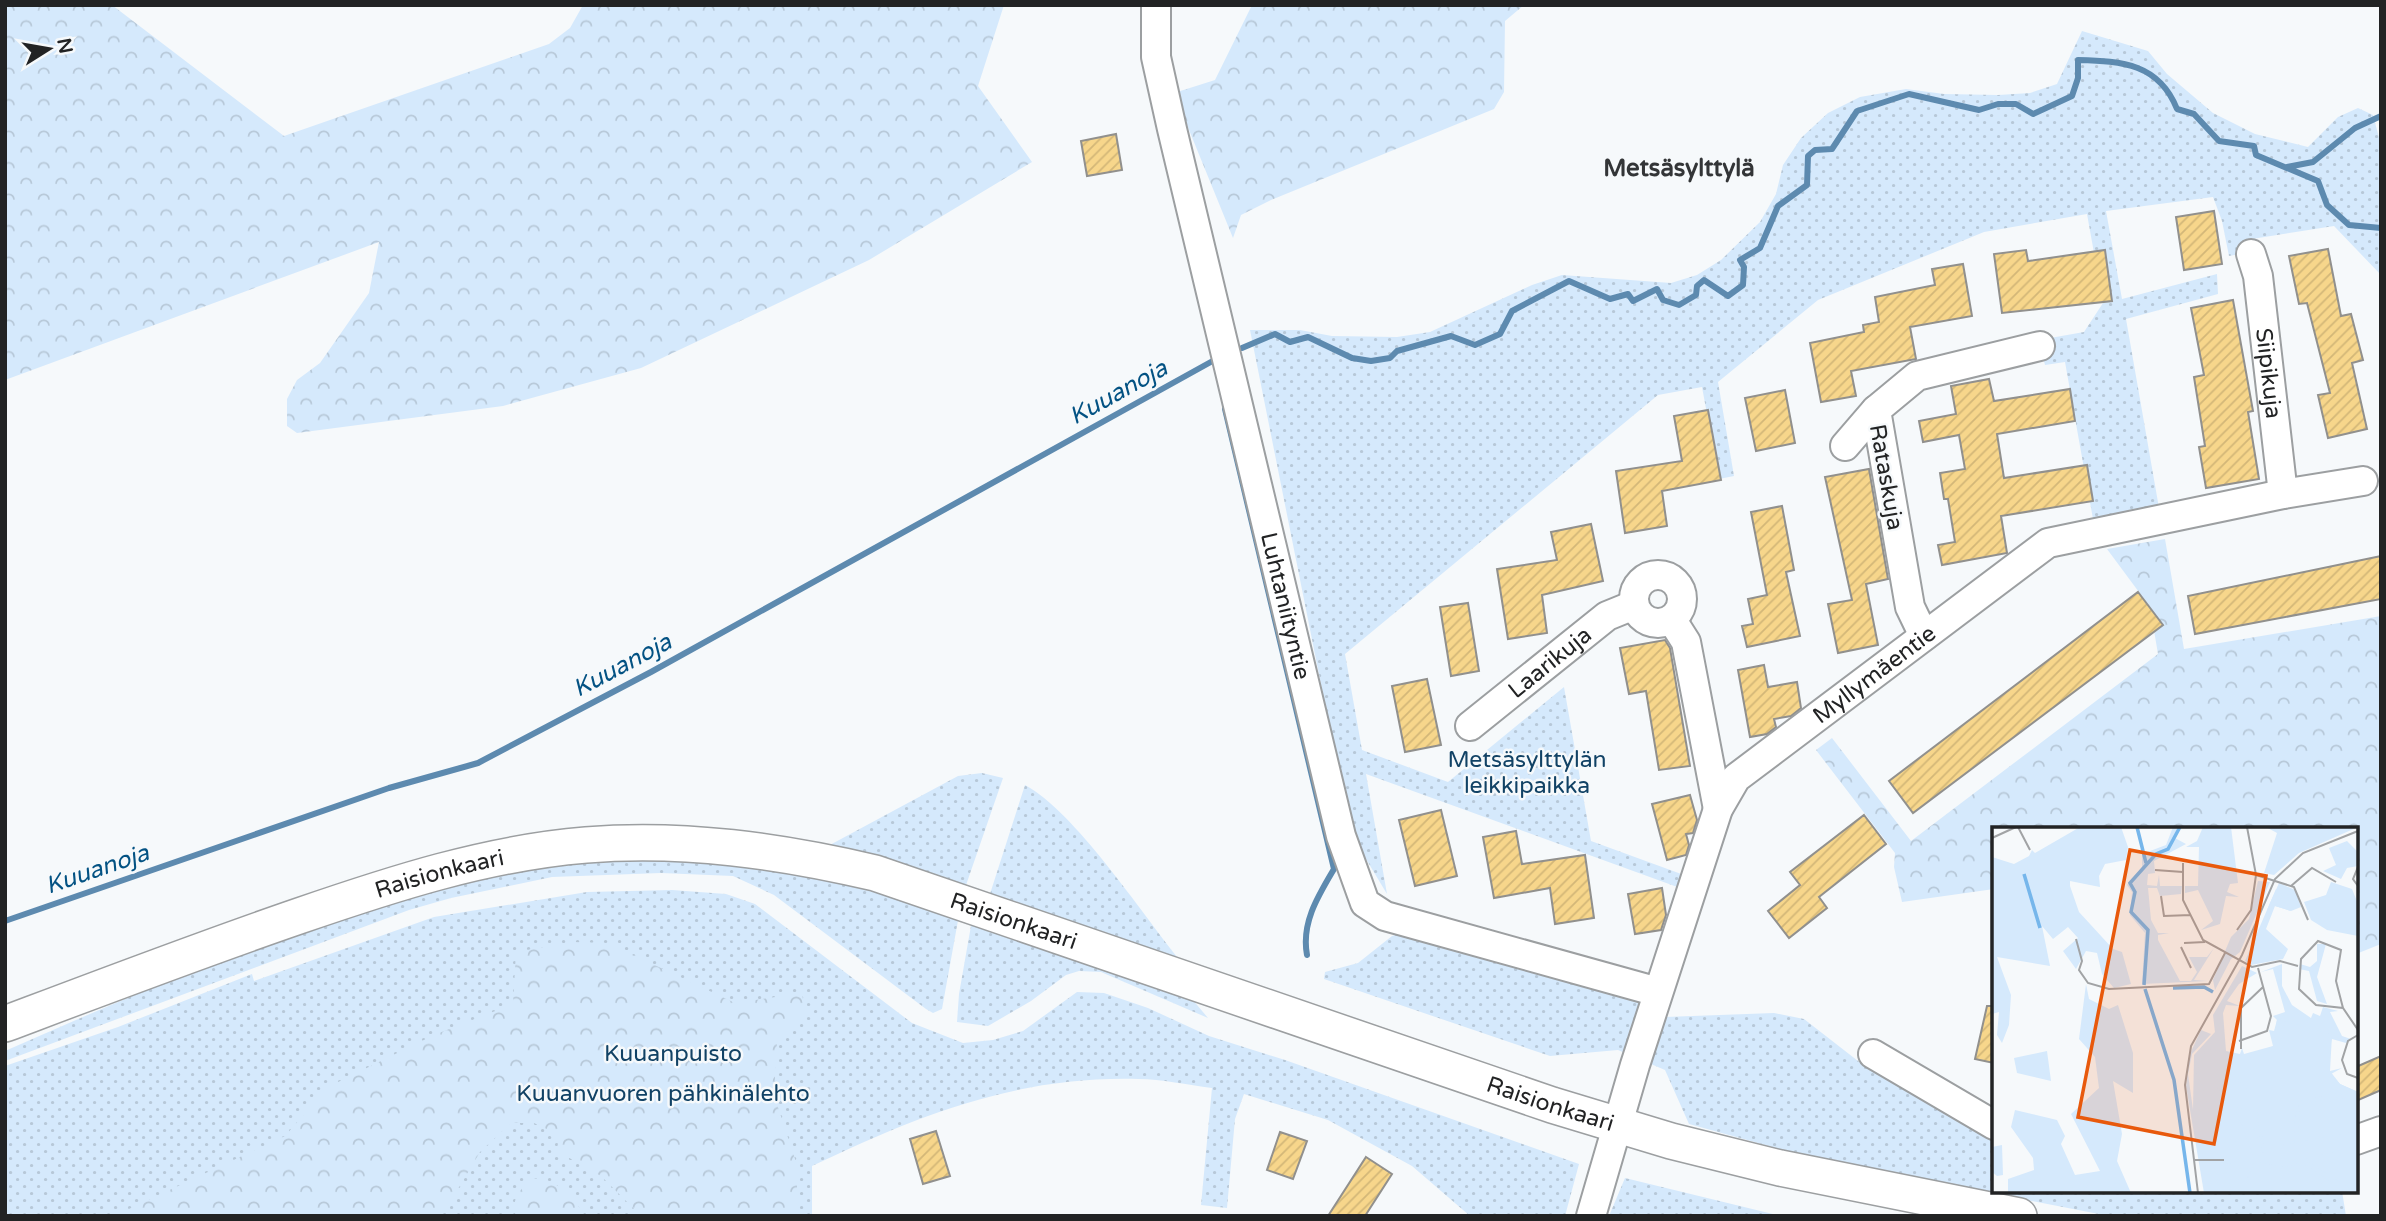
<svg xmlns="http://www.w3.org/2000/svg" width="2386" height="1221" font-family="'Varela Round',sans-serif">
  <defs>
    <pattern id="green-dots" width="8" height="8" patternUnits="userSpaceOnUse" patternTransform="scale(1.75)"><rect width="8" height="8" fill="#d5e9fc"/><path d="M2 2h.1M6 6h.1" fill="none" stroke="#b7c8d8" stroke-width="1.8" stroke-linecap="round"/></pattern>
    <pattern id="forest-crowns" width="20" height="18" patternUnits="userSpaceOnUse" patternTransform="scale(1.75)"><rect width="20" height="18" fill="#d5e9fc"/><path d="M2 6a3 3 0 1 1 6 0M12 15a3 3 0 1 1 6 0" fill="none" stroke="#b7c8d8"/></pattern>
    <pattern id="building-hatch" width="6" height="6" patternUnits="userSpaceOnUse" patternTransform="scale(1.75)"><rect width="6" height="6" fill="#f7d68b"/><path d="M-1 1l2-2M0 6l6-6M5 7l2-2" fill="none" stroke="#d3b778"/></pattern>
  </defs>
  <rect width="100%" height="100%" fill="#f6f9fb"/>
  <path fill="url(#green-dots)" d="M2082,31L2148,51L2167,74L2213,113L2255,134L2308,147L2338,117L2358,108L2373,115L2381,145V275L2334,226L2252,239L2254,251L2229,256L2222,221L2213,197L2106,211L2122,299L2217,274L2218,294L2126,319L2159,508L2093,519L2065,362L2045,365L2039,340L2084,332L2103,303L2087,214L1984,232L1818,300L1718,382L1734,476L1719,479L1702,387L1658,395L1345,654L1362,750L1448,782L1564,687L1591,841L1684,875L1680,888L1366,774L1387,894L1351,834L1250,330H1300L1332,336L1397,337L1430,332L1532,285L1562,275L1671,283L1697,275L1721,260L1760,222L1776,194L1783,165L1801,138L1828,113L1860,97L1906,89L1944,94L1998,95L2030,93L2057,84Z
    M982,773L1003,778L965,888L828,846L958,776Z
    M1025,785C1074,811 1141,912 1178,958L989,897Z
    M660,856L772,865L959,915L942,1009L933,1013L926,1009L774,895L733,876L661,873L552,877L451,898L409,910L5,1061V1051C177,975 353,901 539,865C577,857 620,859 660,856Z
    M672,890L726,894L755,904L912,1023L963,1043L993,1040L1023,1031L1077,992L1104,993L1148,1008L1209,1036L1285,1060L1579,1164L1565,1216H1470L1412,1166L1328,1120L1244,1094L1235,1119L1227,1208L1201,1205L1212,1088C1187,1085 1162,1079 1138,1079C1016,1076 919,1115 812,1166V1216H5V1066L118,1027L252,974L254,981L434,917L587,892Z
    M972,920L1192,999L1208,1018L1101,972L1079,971L1066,975L1031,1001L988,1026L957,1022L959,994Z
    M1410,931L1652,1007L1665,1017L1774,1013L1804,1019L1867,1068L1994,1141V1191H2342L2346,1216H2109L1816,1159L1689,1124L1665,1070L1618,1050L1550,1056L1324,979L1325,972L1358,963L1392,936Z
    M1625,1178L1781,1216H1609Z"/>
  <path fill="url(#forest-crowns)" d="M5,5H112L284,136L549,44L570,28L583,5H1004L978,86L1032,162L869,260L641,368L503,406L297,433L287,426V399L297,380L320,363L369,293L379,242L5,380Z
    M1252,5H1524L1505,21L1504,92L1494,109L1271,200L1241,215L1233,238L1174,93L1215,80Z
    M2165,539L2184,649L2381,616V944L2356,954V829H1994V889L1902,902L1894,867L1895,853L1816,750L1832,738L1911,841L2158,654L2150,607L2107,549Z
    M571,942L608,943L735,1003L802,993L805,1013L777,1041L774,1095L797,1165V1216H641L601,1176L557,1151L559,1135L534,1123H511L480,1152L446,1209L434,1216H114L285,1136L328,1087L434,1035L513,1004L516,952Z
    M532,1178C559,1181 571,1193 585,1216H516C510,1199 521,1189 532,1178Z"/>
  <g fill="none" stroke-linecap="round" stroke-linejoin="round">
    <path stroke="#5d8aaf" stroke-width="6" d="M2287,167L2313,162L2355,128L2381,116
      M1242,348L1275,334L1290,342L1308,337L1352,358L1371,361L1390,358L1397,351L1451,336L1475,345L1500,334L1512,311L1569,281L1610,299L1628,294L1633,301L1657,289L1663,300L1679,305L1696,295L1697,286L1704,280L1728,296L1743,285L1744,267L1740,260L1760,248L1778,206L1807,185L1808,156L1815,150L1832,149L1857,111L1909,94L1979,110L1998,104H2016L2033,114L2072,96L2078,78V60C2123,61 2159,64 2177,109L2194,114L2219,141L2254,146L2256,155L2318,181L2327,205L2349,225L2381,228
      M1225,409L1334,869C1318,896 1301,923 1307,955
      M5,921L389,788L478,763L651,672L1218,358"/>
  </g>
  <path fill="url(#building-hatch)" stroke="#91908d" stroke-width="2" d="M1116,134L1122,170L1087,176L1081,141Z
    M2214,211L2222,264L2184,270L2176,217Z
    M2328,249L2341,316L2351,314L2363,360L2352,363L2367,429L2328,438L2318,395L2330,393L2307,303L2299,304L2289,256Z
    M2026,250L2028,261L2105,250L2112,301L2002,313L1994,254Z
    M1963,264L1972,316L1910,327L1916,359L1851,371L1856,396L1821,402L1810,343L1864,332L1863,325L1879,322L1875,297L1935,285L1932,269Z
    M2233,300L2253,411L2248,412L2259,479L2206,488L2199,447L2205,446L2194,377L2204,375L2191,308Z
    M1989,379L1994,401L2070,389L2075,421L1997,434L2004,478L2087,465L2093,501L2001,516L2007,553L1942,565L1938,545L1955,542L1948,499H1944L1940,473L1965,469L1959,435L1923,442L1919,421L1956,414L1951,386Z
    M1785,390L1795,443L1756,451L1745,398Z
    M1708,410L1721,480L1662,491L1667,526L1625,533L1616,471L1682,461L1674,416Z
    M1869,469L1888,579L1866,584L1878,645L1838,653L1828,604L1852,600L1825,477Z
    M1782,506L1794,570L1786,572L1800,636L1747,647L1742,626L1753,624L1748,599L1767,595L1751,512Z
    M1591,524L1603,581L1542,595L1547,633L1508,639L1497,569L1557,560L1551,532Z
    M2381,556V599L2195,634L2188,596Z
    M2138,592L2163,625L1913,813L1889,781Z
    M1468,603L1479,671L1451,676L1440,607Z
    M1665,640L1670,648L1690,766L1659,770L1646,691L1629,694L1620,648Z
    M1764,665L1768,687L1797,682L1801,708L1791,716L1774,719L1776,727L1767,734L1750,737L1738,670Z
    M1427,679L1441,745L1405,752L1392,686Z
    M1690,795L1697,820L1693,833L1686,834L1689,845L1686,855L1667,860L1652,804Z
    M1441,810L1457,876L1415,886L1399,820Z
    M1864,815L1886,844L1819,897L1827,908L1789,938L1768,911L1800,885L1790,872Z
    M1516,831L1522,864L1585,855L1594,918L1555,924L1550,888L1494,898L1483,837Z
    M1662,888L1666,915L1661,930L1635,934L1628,894Z
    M1987,1006H1994V1063L1975,1059Z
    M2381,1056V1090L2356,1101V1067Z
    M936,1131L950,1176L923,1184L910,1139Z
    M1280,1132L1307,1141L1293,1179L1267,1170Z
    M1366,1157L1392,1174L1365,1216H1328Z"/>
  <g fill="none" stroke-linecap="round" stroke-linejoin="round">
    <defs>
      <g id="minor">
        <path id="s1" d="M1156,5V57L1172,129L1341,836L1365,903L1385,916L1658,992"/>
        <path id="s2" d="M2251,254L2258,276L2283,494"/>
        <path d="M1845,446L1876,410"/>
        <circle cx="1658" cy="599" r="24"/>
        <path d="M1672,620L1686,642L1718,809"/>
        <path d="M1924,636L1910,607L1876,410L1917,376L2040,346"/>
        <path id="s3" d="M1470,726L1607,616L1634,605"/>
        <path d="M1873,1054L1994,1125"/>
        <path d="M2356,1140L2381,1131"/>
        <path id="s4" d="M1591,1216L1635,1065L1718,809L1736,778L2048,543L2283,494L2363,481"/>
      </g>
      <g id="major">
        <path id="s5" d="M5,1024C103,987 200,950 299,916C392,884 487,853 586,845C684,837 781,851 875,873L1552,1105L1671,1141L1780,1168L2019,1216"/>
      </g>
    </defs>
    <use href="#minor" stroke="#9c9fa1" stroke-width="32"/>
    <use href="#major" stroke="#9c9fa1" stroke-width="38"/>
    <use href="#minor" stroke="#fff" stroke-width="28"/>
    <use href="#major" stroke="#fff" stroke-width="35"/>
  </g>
  <g text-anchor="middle" stroke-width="5" stroke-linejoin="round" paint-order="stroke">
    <g font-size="23" fill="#222324" stroke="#f6f9fb">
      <text dy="8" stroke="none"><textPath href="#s2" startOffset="121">Siipikuja</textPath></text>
      <text transform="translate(1887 477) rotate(80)" y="8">Rataskuja</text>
      <text dy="8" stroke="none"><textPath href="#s1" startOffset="616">Luhtaniityntie</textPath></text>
      <text dy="8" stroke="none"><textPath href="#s3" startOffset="102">Laarikuja</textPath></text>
      <text dy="8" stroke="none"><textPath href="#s4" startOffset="635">Myllymäentie</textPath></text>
      <text dy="8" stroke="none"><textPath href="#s5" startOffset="460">Raisionkaari</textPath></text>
      <text dy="8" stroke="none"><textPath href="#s5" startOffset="1048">Raisionkaari</textPath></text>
      <text dy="8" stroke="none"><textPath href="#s5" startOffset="1615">Raisionkaari</textPath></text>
    </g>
    <g font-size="23" fill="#114265" stroke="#f6f9fb">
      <text x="1527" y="767">Metsäsylttylän<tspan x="1527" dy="26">leikkipaikka</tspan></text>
      <text x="673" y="1061">Kuuanpuisto</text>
      <text x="663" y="1101">Kuuanvuoren pähkinälehto</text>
    </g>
    <g font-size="24" font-weight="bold" fill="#333537" stroke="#f6f9fb">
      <text x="1679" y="176">Metsäsylttylä</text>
    </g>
    <g font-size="24" font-style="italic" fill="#035283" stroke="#f6f9fb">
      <text transform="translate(1118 392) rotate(-29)" y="8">Kuuanoja</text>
      <text transform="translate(622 665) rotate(-28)" y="8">Kuuanoja</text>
      <text transform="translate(97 869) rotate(-19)" y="8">Kuuanoja</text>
    </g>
  </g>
  <g transform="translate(1992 827)">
    <rect width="366" height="366" fill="#f6f9fb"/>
    <path d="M181,0H188L181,10L194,17L162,34L163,46L156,47L155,58L165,59L167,48L168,59H190L189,67L168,69L165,61H156L159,93L166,106H177L166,108V113L188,154H199L205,145L197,130H215L222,121L202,153L216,154L150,157L153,106L138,88L140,65L135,58L150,40V27L174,18ZM274,0L318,1L366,0L307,26L282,48L272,46L285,6ZM355,14L366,25V39L355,41L349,52L331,44L344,38L337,21ZM266,54L278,55L248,125L239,132L223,163L221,153L239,110L257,92ZM284,62L299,84L283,79L274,102L296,122L291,132L259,138L253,134ZM325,117H334L325,150L335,177L325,174L317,144L307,142L308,137L318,140L325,134ZM290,137V159L300,178L319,191L321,186L328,189L331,180L346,184L338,185L350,209L359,212L354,216L340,212L335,232L338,244L350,241L339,247L348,257L366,265V366H212L194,259L198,227L209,203L219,207L200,227L196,247L201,283L202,228L223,205L221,188L250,139L265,146L247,157L235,174L248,179L234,178L231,186L234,224L248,227L250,221L252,227L281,219L277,203L282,204L285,193L281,189L293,185L281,142L269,145ZM10,318L11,348L5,349L0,345V320Z" fill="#d5e9fc"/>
    <path d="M88,0H129L136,20L134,33L113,37L107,49L108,60L78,54V59L87,85L121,122L130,125L139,157L122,161L110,147L105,126L94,124L84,142L71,124L86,111L76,100L61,112L50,99L58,139L5,130L19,168L17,198L10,216L5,208L7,185L0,187V30L22,37L37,29L40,23L43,26ZM211,0H239L246,56L238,57L235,65L247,70L234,69L228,97L209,103L221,94L206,63L193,66V59H206L207,20H194L205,14ZM339,55L360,62L366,77V109L335,103L319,93L312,75L334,68ZM287,56L303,63L309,80L299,84L283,79L275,83ZM94,157L97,172L117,182L126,178L141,226V266L121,254L130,307L125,334L139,366H16V352L42,343L41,331L19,300L23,283L65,293L73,309L69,317L83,348L108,344L79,287L107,261L103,230L87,212ZM285,192L340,208L338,244L348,257L366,265V271L345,266L308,274L302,294L303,316L288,318L287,323L294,325L277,329L269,324L272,313L264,310L274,309V304L261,303L268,297L264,294L267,286L243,280L261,328L243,313L247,328H230L209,255L204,253L205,243L214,222L263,231L281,219ZM239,244V249L229,256L235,259L240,252L256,259L251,267L255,273L237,270L238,265L232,268L223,258ZM55,224L59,254L25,246L22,231ZM344,270L366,275V304L306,315L308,278ZM366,319V353L361,351L356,357L365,356L366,366L311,332ZM262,335L295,340L309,335L355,366H240L232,336L242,337L251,355V339L253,343L255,339L256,351Z" fill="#d5e9fc" fill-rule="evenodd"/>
    <path fill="none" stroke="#76b6eb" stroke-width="3.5" d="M145,0L154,36M32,47L48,101M152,158L156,103L139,85L143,65L138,56L164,27L176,22L188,0M181,161L212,160L221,165M153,162L182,253L198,366"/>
    <path fill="none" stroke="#a1a3a5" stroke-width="2" d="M26,0L38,23M255,0L264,48L302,60L316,93M0,11L24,0M191,36V73L211,113L260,140L288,134L306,139M366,40L361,52L366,59M163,43L191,45M299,59L320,41L344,55M169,69L172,89L199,88M245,103L259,83L264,48M84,112L90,134L87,143L96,156L117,162L217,157L233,126M192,116L213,115M189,120L199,141M351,181L344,154L349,123L326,114L309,132L307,162L324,178L351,181L366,203M366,208L356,214L350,233L355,247L366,251M247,214L275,204L279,189L266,141M249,222V181L271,160M203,333H232M206,366L193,258L199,219L250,128L283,52L311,26L366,4"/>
    <path fill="#e8590c" fill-opacity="0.15" stroke="#e8590c" stroke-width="3.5" d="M138,23L274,49L222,317L86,290Z"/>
    <rect width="366" height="366" fill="none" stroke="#222324" stroke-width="3.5"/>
  </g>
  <rect width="2386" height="1221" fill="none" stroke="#222324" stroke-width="14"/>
  <g transform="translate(49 49) rotate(79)" stroke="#f6f9fb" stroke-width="5" paint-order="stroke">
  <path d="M0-5L12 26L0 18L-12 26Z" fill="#222324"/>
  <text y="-10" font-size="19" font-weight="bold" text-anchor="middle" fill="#222324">N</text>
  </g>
</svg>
